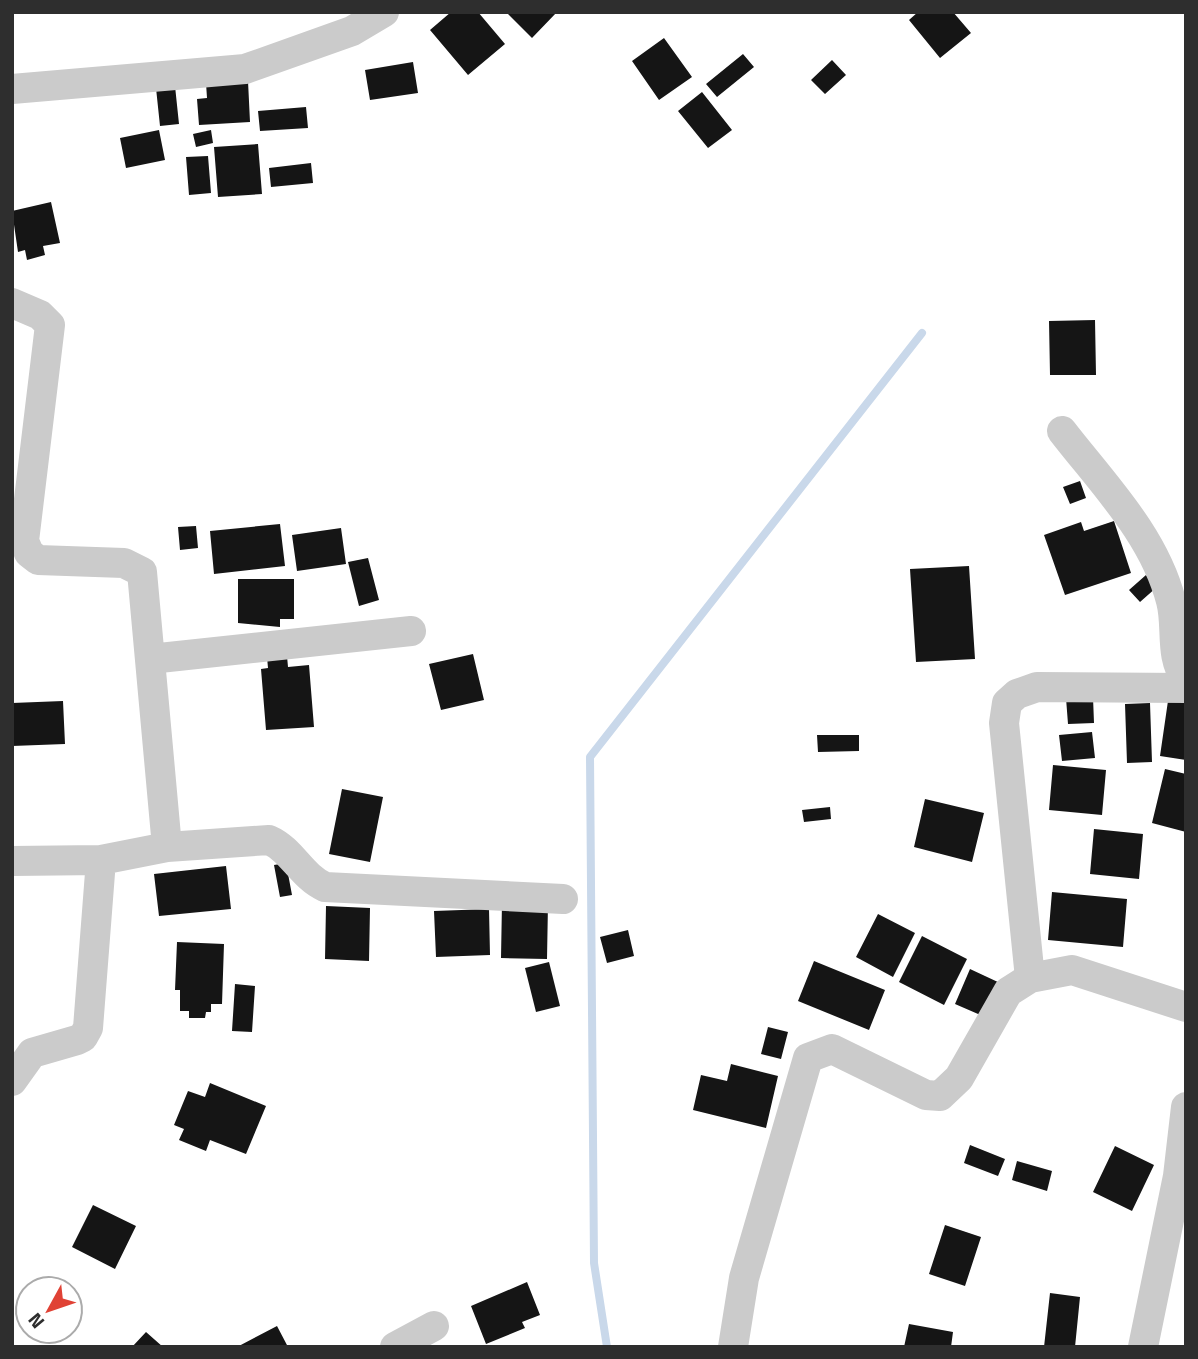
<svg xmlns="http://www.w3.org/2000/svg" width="1198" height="1359" font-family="'Titillium Web',sans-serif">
  <rect width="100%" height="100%" fill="#fff"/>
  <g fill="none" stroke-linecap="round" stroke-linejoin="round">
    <path stroke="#c9d8ea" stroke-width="8" d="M607,1347L594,1263L590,757L922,333"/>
  </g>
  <path fill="#151515" d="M451,12H478L505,44L468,75L430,30Z
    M506,12H557L532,38Z
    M918,12H953L971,33L940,58L909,20Z
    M664,38L692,77L659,100L632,61Z
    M743,54L754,67L717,97L706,84Z
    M832,60L846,75L825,94L811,80Z
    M413,62L418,93L370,100L365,70Z
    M248,81L250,122L199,125L197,99L207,98L206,83Z
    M175,86L179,124L160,126L156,88Z
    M702,92L732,130L708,148L678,111Z
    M306,107L308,128L260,131L258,111Z
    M159,130L165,160L126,168L120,138Z
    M211,130L213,143L196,147L193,134Z
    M258,144L262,194L218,197L214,147Z
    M208,156L211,193L189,195L186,157Z
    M311,163L313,183L271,187L269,168Z
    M51,202L60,243L43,246L45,255L27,260L25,250L18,252L12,211Z
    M1095,320L1096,375H1050L1049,321Z
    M1080,481L1086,498L1070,504L1063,487Z
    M1114,521L1131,573L1065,595L1044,535L1081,522L1084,531Z
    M280,524L285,566L214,574L210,531Z
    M196,526L198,548L180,550L178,527Z
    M341,528L346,564L297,571L292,535Z
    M368,558L379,600L359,606L348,562Z
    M969,566L975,659L916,662L910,569Z
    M1146,575L1157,587L1140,602L1129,590Z
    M238,579H294V619H280V627L238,623Z
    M473,654L484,700L441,710L429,664Z
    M287,656L288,667L309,665L314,727L266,730L261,669L268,668L267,657Z
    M1169,694L1186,696V760L1160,756Z
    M1093,697L1094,723L1068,724L1066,698Z
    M63,701L65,744L12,746V703Z
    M1150,703L1152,762L1127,763L1125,704Z
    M1092,732L1095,758L1062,761L1059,735Z
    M817,735H859V751L818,752Z
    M1053,765L1106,770L1102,815L1049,810Z
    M1165,769L1186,774V832L1152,823Z
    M342,789L383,797L370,862L329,854Z
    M925,799L984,813L972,862L914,847Z
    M830,807L831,819L804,822L802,810Z
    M1094,829L1143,834L1139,879L1090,874Z
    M286,863L292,895L280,897L274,865Z
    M226,866L231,909L159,916L154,874Z
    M1052,892L1127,899L1123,947L1048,940Z
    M502,902L548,903L547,959L501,958Z
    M326,906L370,908L369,961L325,959Z
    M489,909L490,955L436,957L434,911Z
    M878,914L915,933L893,977L856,957Z
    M628,930L634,956L607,963L600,937Z
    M922,936L967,959L944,1005L899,982Z
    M177,942L224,944L222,1004H211V1012H206L205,1018H189V1011H180V990H175Z
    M814,961L885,990L869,1030L798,1001Z
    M549,962L560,1006L536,1012L525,968Z
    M970,969L1000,983L985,1017L955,1004Z
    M235,984L255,986L252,1032L232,1031Z
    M768,1027L788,1032L781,1059L761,1054Z
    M731,1064L778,1076L766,1128L693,1110L701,1075L727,1081Z
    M210,1083L266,1106L246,1154L210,1140L206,1151L179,1140L184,1129L174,1125L188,1091L205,1097Z
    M970,1145L1005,1159L998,1176L964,1163Z
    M1115,1146L1154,1165L1132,1211L1093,1192Z
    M1017,1161L1052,1171L1047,1191L1012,1180Z
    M93,1205L136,1226L115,1269L72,1247Z
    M945,1225L981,1237L965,1286L929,1274Z
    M527,1282L540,1315L522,1322L525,1328L486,1344L471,1306Z
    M1050,1293L1080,1297L1075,1347H1044Z
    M909,1324L953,1332L951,1347H904Z
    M277,1326L288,1347H237Z
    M146,1332L163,1347H132Z"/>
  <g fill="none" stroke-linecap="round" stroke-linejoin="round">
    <path stroke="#cbcbcb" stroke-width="30" d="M12,89L245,69L352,31L384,12
      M12,303L40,315L50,325L24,541L29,553L38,560L124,563L142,572L167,847
      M1062,431C1103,484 1154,535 1171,601C1178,627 1169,656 1186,679
      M150,659L411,631
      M12,861L101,860
      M1030,978L1004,723L1007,703L1017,694L1037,687L1186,688
      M12,1081L32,1053L77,1040L83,1037L88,1028L101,860L167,847L269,840C292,850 301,876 325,887L563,899
      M395,1347L434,1326
      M733,1347L744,1278L808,1058L832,1049L926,1095L940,1096L959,1078L1008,992L1030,978L1072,970L1186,1007
      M1143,1347L1178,1176L1186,1107"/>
  </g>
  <rect width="1198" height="1359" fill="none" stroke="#2e2e2e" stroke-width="28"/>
  <g transform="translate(49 1310) rotate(230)"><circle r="33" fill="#ffffff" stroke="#ababab" stroke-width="2"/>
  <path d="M0-5L12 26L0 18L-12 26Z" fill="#e04235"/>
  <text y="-10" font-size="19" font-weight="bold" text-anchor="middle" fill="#2e2e2e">N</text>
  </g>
</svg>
